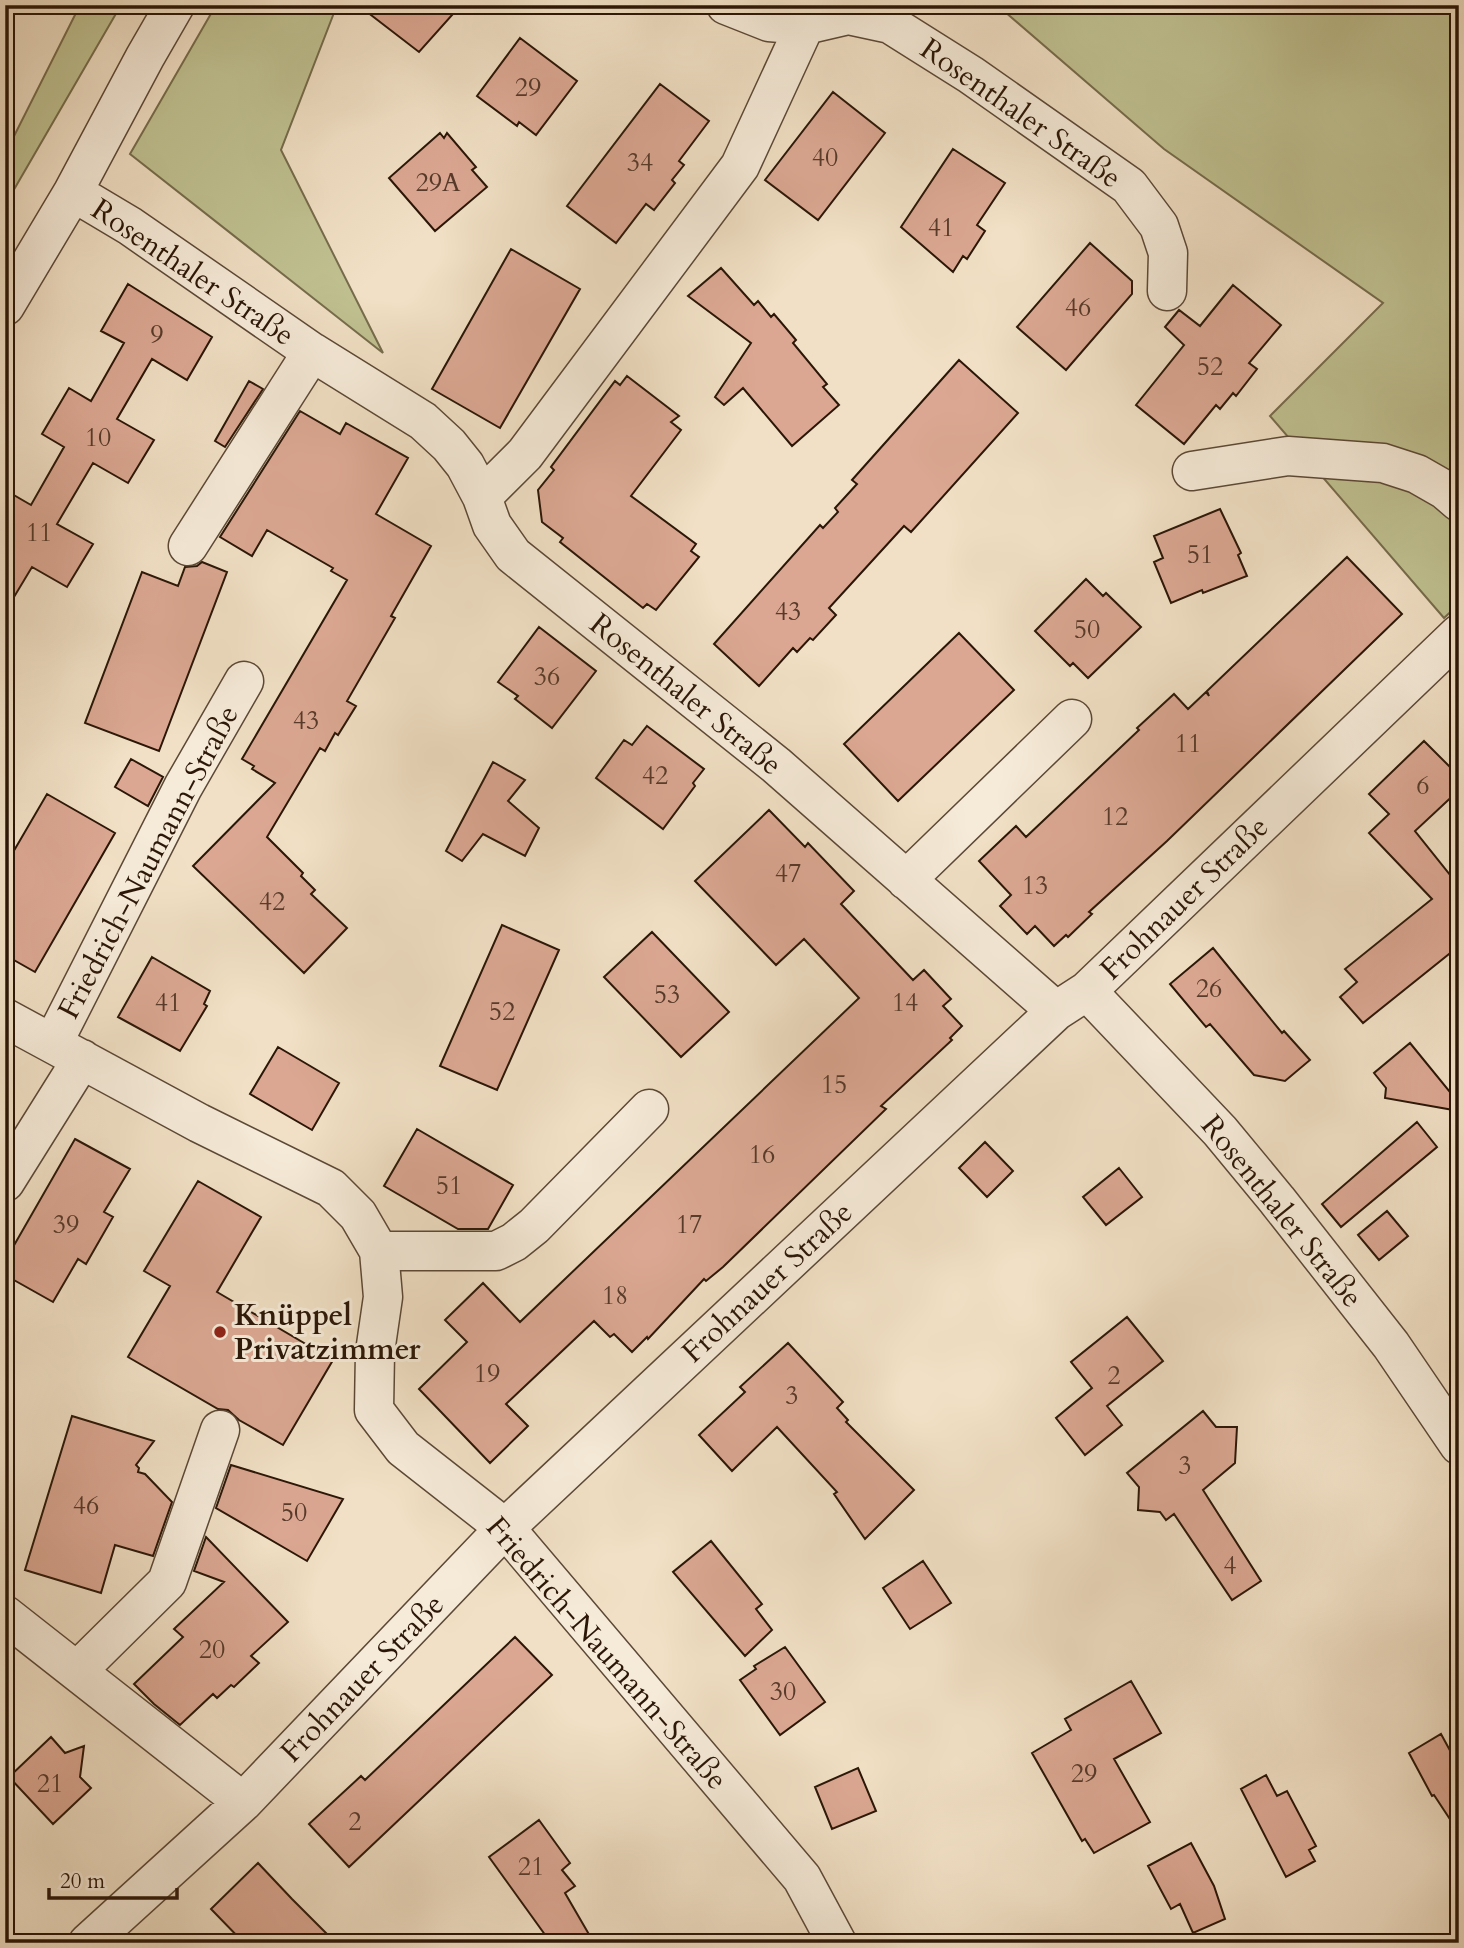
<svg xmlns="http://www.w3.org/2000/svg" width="1464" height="1948" font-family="Cardo,serif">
  <rect width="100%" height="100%" fill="#f1e0c5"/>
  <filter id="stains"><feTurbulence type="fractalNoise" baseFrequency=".00286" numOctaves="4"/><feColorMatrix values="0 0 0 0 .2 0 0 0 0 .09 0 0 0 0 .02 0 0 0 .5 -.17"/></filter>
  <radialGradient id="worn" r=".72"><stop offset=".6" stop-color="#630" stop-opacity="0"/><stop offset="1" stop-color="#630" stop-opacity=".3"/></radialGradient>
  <path fill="#c0c191" stroke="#766c4c" stroke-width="2" d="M80,5H121L5,205V154Z
    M216,5H337L281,150L383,353L130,154Z
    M997,5H1459V604L1444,618L1270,416L1383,303L1164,149Z"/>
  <path fill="#dba792" stroke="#2b1607" stroke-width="2" d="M358,5H461L419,52Z
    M520,38L577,81L536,135L519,122L517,126L477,96Z
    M660,84L709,121L679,161L684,165L672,180L675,183L654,210L646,204L616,243L567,206Z
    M833,92L885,133L818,220L765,180Z
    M440,133L444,138L447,133L476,167L472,170L487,187L435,231L389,178Z
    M953,149L1005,183L977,225L985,231L967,259L963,256L953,272L901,227Z
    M1090,243L1132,281V294L1066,370L1017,327Z
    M511,249L580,289L500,428L432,389Z
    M721,268L754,305L758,301L771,317L774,314L796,340L793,343L827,384L823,387L839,405L792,446L743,388L724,405L715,397L751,343L688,296Z
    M128,284L212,337L187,380L152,359L117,419L154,440L128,483L93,463L57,524L93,544L67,587L32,567L5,612V490L31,505L64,447L42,434L69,388L91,401L124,343L101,331Z
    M1233,285L1281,325L1249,363L1257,369L1236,396L1233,393L1220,409L1216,405L1184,444L1136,405L1184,345L1165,327L1179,310L1200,326Z
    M959,360L1018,413L911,532L904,526L829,608L836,615L813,640L810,638L797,652L793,648L759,686L714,644L820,525L823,528L838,512L835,508L857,484L852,480Z
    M627,376L679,416L671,422L681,430L631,496L696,544L691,551L699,557L656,610L647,604L643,608L560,542L563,538L542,522L538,490L554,470L551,467L615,381L620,385Z
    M249,381L263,389L225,447L215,441Z
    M300,411L340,434L346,423L408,458L376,514L431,546L391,616L395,618L347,701L356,706L338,735L335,733L325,751L320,748L267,837L303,873L301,876L315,890L311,894L347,928L304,973L193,866L275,783L252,769L254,766L242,759L347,580L331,571L333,568L267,530L252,556L220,537Z
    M1220,509L1241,553L1238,555L1247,576L1203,593L1202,590L1171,603L1154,562L1163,558L1154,536Z
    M1347,557L1402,614L1167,841L1089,912L1092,914L1068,937L1066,935L1054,946L1035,926L1027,934L1000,906L1011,895L979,861L1016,826L1026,837L1139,730L1137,728L1174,694L1188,709L1206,692L1209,696L1207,691Z
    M202,562L227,572L159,751L85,723L142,572L178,586L185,567L197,566Z
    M1086,579L1103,596L1106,593L1141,627L1088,678L1073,663L1070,666L1035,631Z
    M539,627L596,671L552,728L515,699L518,696L498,682Z
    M959,633L1014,690L898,801L844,744Z
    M647,726L704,769L693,783L695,786L663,829L596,778L624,740L632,745Z
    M1424,741L1459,776V790L1415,831L1455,881L1459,878V946L1363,1023L1340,997L1357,982L1345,969L1432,899L1369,833L1389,814L1369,794Z
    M131,759L163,777L148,806L115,787Z
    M493,762L525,780L508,801L539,828L525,856L483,834L462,861L446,851Z
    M47,794L115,833L35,972L5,955V866Z
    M769,810L805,847L808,843L854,891L841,904L913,980L924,970L951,999L943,1006L962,1026L950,1038L952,1040L881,1106L886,1109L723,1267L706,1281L704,1279L648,1339L647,1337L632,1352L614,1334L610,1337L594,1321L506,1404L528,1426L490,1463L419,1389L467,1342L445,1320L483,1283L520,1322L859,998L804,939L776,965L695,881Z
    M502,925L559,950L497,1090L440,1066Z
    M652,932L729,1012L681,1057L604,977Z
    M1213,948L1282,1033L1284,1031L1310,1060L1285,1081L1254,1075L1210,1024L1206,1027L1170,984Z
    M152,957L210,991L204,1004L207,1006L180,1051L118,1017Z
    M1410,1043L1459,1103V1111L1385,1098L1386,1088L1374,1073Z
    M278,1047L339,1083L312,1130L250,1094Z
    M1417,1122L1437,1147L1341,1227L1322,1204Z
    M417,1129L513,1185L488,1229H458L384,1186Z
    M75,1139L130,1169L104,1212L113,1217L86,1264L78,1259L53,1302L5,1275V1261Z
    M985,1142L1013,1171L987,1197L959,1168Z
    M1119,1168L1142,1197L1106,1225L1083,1197Z
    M198,1181L261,1217L217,1292L333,1360L283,1445L239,1420L228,1410L218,1409L128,1357L170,1286L144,1271Z
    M1387,1211L1408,1236L1379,1260L1358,1235Z
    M1127,1317L1163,1361L1107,1406L1122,1425L1085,1455L1056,1418L1092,1388L1071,1362Z
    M788,1343L843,1402L837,1408L848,1420L846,1422L914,1490L865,1539L834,1494L837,1492L777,1427L732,1471L699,1435L745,1392L740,1387Z
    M1203,1411L1216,1427H1237L1235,1463L1203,1490L1261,1581L1232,1600L1174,1514L1166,1520L1160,1512L1138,1510L1139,1487L1127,1473Z
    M72,1416L154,1441L136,1465L139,1468L138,1472L145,1474L172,1502L153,1556L115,1545L101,1593L25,1570Z
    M231,1465L343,1499L307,1561L216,1508Z
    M206,1537L288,1622L251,1656L259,1663L234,1687L231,1685L217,1698L213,1694L180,1725L154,1704L134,1684L183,1637L174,1629L224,1582L194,1571Z
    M711,1541L762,1604L756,1609L772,1630L745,1656L673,1572Z
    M923,1561L951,1603L910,1629L883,1588Z
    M515,1637L552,1675L349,1867L309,1824L361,1776L365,1780Z
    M785,1647L825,1702L780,1735L740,1680L756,1669L754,1666Z
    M1131,1681L1161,1733L1114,1759L1150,1822L1094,1853L1085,1839L1082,1841L1032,1753L1071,1730L1065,1719Z
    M1441,1734L1459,1767V1833L1434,1795L1432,1796L1409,1753Z
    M51,1737L65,1753L84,1746L80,1777L91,1788L53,1824L9,1777Z
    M858,1768L876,1811L832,1829L815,1787Z
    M1266,1775L1277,1796L1287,1791L1316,1846L1309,1850L1315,1861L1286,1877L1241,1789Z
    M539,1820L570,1863L562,1870L575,1886L565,1893L594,1943H551L489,1857Z
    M1191,1843L1214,1886L1225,1919L1193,1933L1180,1904L1171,1909L1148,1866Z
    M258,1863L292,1899L336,1943H244L211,1909Z"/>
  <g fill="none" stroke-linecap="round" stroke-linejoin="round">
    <defs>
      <path id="minor" d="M726,5L769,22L805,25L848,15L890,24L971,75L1129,186L1159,226L1168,253L1167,291
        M73,192L130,226L312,352L423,421L449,445L465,465L482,497L492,525L513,555L776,765L1056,1011
        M5,306L73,192L145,57L175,5
        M1192,471L1288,456L1383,463L1417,474L1445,490L1459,502
        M482,497L525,454L740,166L805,25
        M188,546L312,352
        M906,880L1072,719
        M1087,991L1220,1131L1277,1200L1391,1345L1459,1445
        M5,1018L199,1123L331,1188L358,1215L379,1251L383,1297L375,1352L374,1410L403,1448L505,1528L802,1878L837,1943
        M53,1043L183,787L244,681
        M5,1182L82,1059
        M379,1251H496L514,1242L534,1226L649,1109
        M5,1615L243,1802
        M78,1670L167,1582L220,1430
        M88,1943L243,1802L505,1528L1056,1011L1087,991L1459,634"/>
    </defs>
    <use href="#minor" stroke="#5c4836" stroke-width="41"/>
    <use href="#minor" stroke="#f6ebd9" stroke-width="38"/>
  </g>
  <circle fill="#8f2418" stroke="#f6ebd9" stroke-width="2.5" cx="220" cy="1332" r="7"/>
  <g text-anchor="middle" stroke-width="6" stroke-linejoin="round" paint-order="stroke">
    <g font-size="26" fill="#573a2a">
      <text x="528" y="96">29</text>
      <text x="825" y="166">40</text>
      <text x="640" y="171">34</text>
      <text x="438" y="191">29A</text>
      <text x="941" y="236">41</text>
      <text x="1078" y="316">46</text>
      <text x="157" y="343">9</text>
      <text x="1210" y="375">52</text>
      <text x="98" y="446">10</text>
      <text x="39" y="541">11</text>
      <text x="1200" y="563">51</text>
      <text x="788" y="620">43</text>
      <text x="1087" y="638">50</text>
      <text x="547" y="685">36</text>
      <text x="306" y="729">43</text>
      <text x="1188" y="752">11</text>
      <text x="655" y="784">42</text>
      <text x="1423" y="794">6</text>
      <text x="1115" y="825">12</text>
      <text x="788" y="882">47</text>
      <text x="1035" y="894">13</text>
      <text x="272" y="910">42</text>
      <text x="1209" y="997">26</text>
      <text x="667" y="1003">53</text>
      <text x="168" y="1011">41</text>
      <text x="905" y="1011">14</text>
      <text x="502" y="1020">52</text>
      <text x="834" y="1093">15</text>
      <text x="762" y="1163">16</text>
      <text x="449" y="1194">51</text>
      <text x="66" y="1233">39</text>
      <text x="689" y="1233">17</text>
      <text x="615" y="1304">18</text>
      <text x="487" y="1382">19</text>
      <text x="1114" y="1384">2</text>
      <text x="792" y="1404">3</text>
      <text x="1185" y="1474">3</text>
      <text x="86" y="1514">46</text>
      <text x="294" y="1521">50</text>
      <text x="1230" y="1574">4</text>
      <text x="212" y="1658">20</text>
      <text x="783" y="1700">30</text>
      <text x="1084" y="1782">29</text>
      <text x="50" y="1792">21</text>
      <text x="355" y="1830">2</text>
      <text x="531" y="1875">21</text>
    </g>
    <g font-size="30" fill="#2b1607" stroke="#f6ebd9">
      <text transform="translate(1021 113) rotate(35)" y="10">Rosenthaler Straße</text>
      <text transform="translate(193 272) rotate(34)" y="10">Rosenthaler Straße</text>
      <text transform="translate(686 694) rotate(39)" y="10">Rosenthaler Straße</text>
      <text transform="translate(148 862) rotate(-62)" y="10">Friedrich-Naumann-Straße</text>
      <text transform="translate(1184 898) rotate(-44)" y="10">Frohnauer Straße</text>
      <text transform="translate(1282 1211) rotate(51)" y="10">Rosenthaler Straße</text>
      <text transform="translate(767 1282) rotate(-43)" y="10">Frohnauer Straße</text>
      <text transform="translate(607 1653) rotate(49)" y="10">Friedrich-Naumann-Straße</text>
      <text transform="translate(362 1678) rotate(-46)" y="10">Frohnauer Straße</text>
    </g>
    <g font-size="30" font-weight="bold" fill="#2b1607" stroke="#f6ebd9" text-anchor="start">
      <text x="234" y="1325">Knüppel<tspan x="234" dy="34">Privatzimmer</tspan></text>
    </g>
  </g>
  <rect width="1464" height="1948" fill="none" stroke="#f1e0c5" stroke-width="28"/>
  <rect x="7" y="7" width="1450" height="1934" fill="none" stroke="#2b1607" stroke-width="3.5"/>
  <rect x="14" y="14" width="1436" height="1920" fill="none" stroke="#2b1607" stroke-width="2"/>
  <path d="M49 1888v10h128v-10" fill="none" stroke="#2b1607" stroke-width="3.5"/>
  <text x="60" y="1888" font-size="21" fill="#2b1607" stroke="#f6ebd9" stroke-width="5" paint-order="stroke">20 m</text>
  <rect width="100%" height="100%" filter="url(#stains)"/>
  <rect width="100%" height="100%" fill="url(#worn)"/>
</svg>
